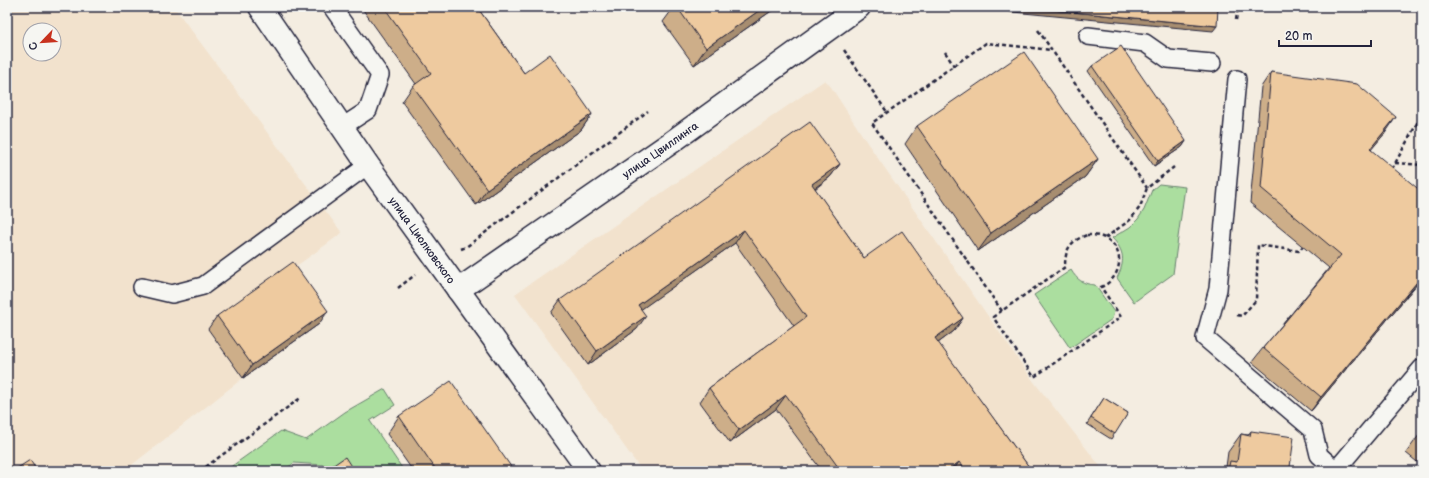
<svg xmlns="http://www.w3.org/2000/svg" width="1429" height="478" font-family="'Balsamiq Sans',sans-serif">
  <style>
    .built { fill: #f2e2cd; fill-rule: evenodd }
    .green { fill: #abde9f; stroke: #66806d }
    .lines { fill: none; stroke-linecap: round; stroke-linejoin: round }
    .lane-casing { stroke: #22223b; stroke-width: 20 }
    .street-casing { stroke: #22223b; stroke-width: 25 }
    .path { stroke: #22223b; stroke-width: 2.5; stroke-dasharray: 4 3; stroke-linecap: butt }
    .lane { stroke: #f6f6f2; stroke-width: 17 }
    .street { stroke: #f6f6f2; stroke-width: 22 }
    .wall { fill: #cdae89; stroke: #22223b }
    .shaded-wall { fill: #a78d6f; stroke: #22223b }
    .building { fill: #eeca9f; stroke: #22223b }
    .labels { text-anchor: middle; dominant-baseline: central; stroke-width: 3.5; stroke-linejoin: round; paint-order: stroke }
    .street-label { font-size: 11px; fill: #22223b; stroke: #f6f6f2 }
  </style>
  <rect width="100%" height="100%" fill="#f4ede1"/>
  <filter id="ink" filterUnits="userSpaceOnUse"><feTurbulence type="fractalNoise" baseFrequency=".025" numOctaves="2"/><feDisplacementMap in="SourceGraphic" scale="8" xChannelSelector="R" yChannelSelector="G"/><feConvolveMatrix kernelMatrix="1 2 1 2 8 2 1 2 1" color-interpolation-filters="sRGB"/></filter>
  <g filter="url(#ink)">
    <!-- built -->
    <g class="built">
      <path d="M 7,7 L 174,7 L 342,233 L 284,275 L 319,324 L 243,378 L 124,471 L 7,471 ZM 30,30 L 54,30 L 54,54 L 30,54 Z"/>
      <path d="M 825,80 L 831,87 L 868,144 L 1034,382 L 1104,471 L 642,471 L 515,294 Z"/>
    </g>
    <!-- green -->
    <g class="green">
      <path d="M 1159,184 L 1185,187 L 1173,274 L 1134,302 L 1117,278 C 1125,262 1125,251 1112,238 L 1130,227 L 1138,219 L 1144,210 L 1152,190 Z"/>
      <path d="M 1071,270 C 1077,280 1083,284 1095,285 L 1114,312 L 1112,319 L 1070,348 L 1034,295 Z"/>
      <path d="M 385,389 L 395,405 L 370,421 L 404,471 L 341,471 L 337,466 L 294,463 L 283,471 L 225,471 L 281,431 L 306,440 L 345,412 Z"/>
    </g>
    <g class="lines">
      <!-- lane casing -->
      <g class="lane-casing">
        <g id="lane">
          <path d="M 332,7 L 380,75 L 368,110 L 342,127"/>
          <path d="M 1088,36 L 1145,43 L 1168,59 L 1212,63"/>
          <path d="M 1237,79 L 1218,289 L 1205,338 L 1313,430 L 1319,455 L 1337,471"/>
          <path d="M 142,287 L 172,294 L 203,286 L 368,165"/>
          <path d="M 1336,470 L 1422,368"/>
        </g>
      </g>
      <!-- street casing -->
      <g class="street-casing">
        <g id="street">
          <path id="s1" d="M 260,7 L 368,165 L 589,471"/>
          <path id="s2" d="M 458,290 L 669,144 L 859,7"/>
        </g>
      </g>
      <!-- path -->
      <g class="path">
        <path d="M 1236,20 L 1238,7"/>
        <path d="M 1038,30 L 1147,188"/>
        <path d="M 844,50 L 887,112"/>
        <path d="M 945,52 L 954,66"/>
        <path d="M 1417,123 L 1422,128"/>
        <path d="M 1395,163 L 1422,165"/>
        <path d="M 1392,169 L 1422,114"/>
        <path d="M 1087,235 C 1094,235 1101,235 1108,240 C 1126,252 1121,279 1101,287 L 1121,317 L 1034,377 L 993,317 L 1065,267 C 1065,249 1070,241 1087,235 Z"/>
        <path d="M 1105,238 L 1130,220 L 1140,207 L 1147,188 L 1174,167"/>
        <path d="M 461,249 L 466,247 L 648,111"/>
        <path d="M 398,288 L 415,275"/>
        <path d="M 1002,311 L 872,123 L 986,43 L 1051,50"/>
        <path d="M 1237,315 L 1242,316 L 1256,300 L 1258,245 L 1299,251 L 1305,244"/>
        <path d="M 200,471 L 302,397"/>
      </g>
      <!-- lane -->
      <use href="#lane" class="lane"/>
      <!-- street -->
      <use href="#street" class="street"/>
    </g>
    <!-- wall -->
    <g class="wall">
      <path d="M 361,7 L 477,7 L 524,73 L 592,114 L 581,130 L 476,205 L 402,102 L 413,86 L 416,84 Z"/>
      <path d="M 674,7 L 777,7 L 694,65 L 663,22 Z"/>
      <path d="M 1092,66 L 1186,141 L 1182,147 L 1154,166 L 1088,71 Z"/>
      <path d="M 1271,72 L 1386,132 L 1371,149 L 1422,278 L 1311,411 L 1252,362 L 1263,348 L 1329,268 L 1250,203 L 1261,87 Z"/>
      <path d="M 917,126 L 1098,159 L 1085,177 L 978,251 L 905,144 Z"/>
      <path d="M 840,164 L 830,177 L 815,189 L 864,258 L 963,318 L 954,331 L 938,343 L 1032,471 L 822,471 L 776,409 L 730,443 L 700,402 L 709,388 L 794,326 L 735,243 L 641,309 L 637,329 L 588,365 L 551,313 L 560,300 Z"/>
      <path d="M 217,316 L 319,324 L 243,378 L 208,329 Z"/>
      <path d="M 1104,398 L 1128,413 L 1111,439 L 1087,424 Z"/>
      <path d="M 399,416 L 514,471 L 413,471 L 387,434 Z"/>
      <path d="M 1251,431 L 1290,467 L 1294,471 L 1223,471 L 1226,467 L 1228,452 L 1241,434 L 1248,435 Z"/>
      <path d="M 1422,431 L 1422,466 L 1406,453 Z"/>
    </g>
    <!-- shaded-wall -->
    <g class="shaded-wall">
      <path d="M 764,7 L 777,7 L 694,65 L 706,48 Z"/>
      <path d="M 960,7 L 1021,7 L 1217,26 L 1213,31 Z"/>
      <path d="M 592,114 L 581,130 L 476,205 L 487,189 Z"/>
      <path d="M 1396,117 L 1386,132 L 1360,163 L 1370,149 Z"/>
      <path d="M 1186,141 L 1182,147 L 1154,166 L 1158,161 Z"/>
      <path d="M 1098,159 L 1085,177 L 978,251 L 991,233 Z"/>
      <path d="M 840,164 L 830,177 L 802,197 L 812,184 Z"/>
      <path d="M 744,230 L 735,243 L 629,318 L 638,305 Z"/>
      <path d="M 1422,276 L 1422,278 L 1311,411 L 1321,397 Z"/>
      <path d="M 328,311 L 319,324 L 243,378 L 252,365 Z"/>
      <path d="M 646,316 L 637,329 L 588,365 L 597,351 Z"/>
      <path d="M 963,318 L 954,331 L 926,352 L 935,338 Z"/>
      <path d="M 786,395 L 776,409 L 730,443 L 739,430 Z"/>
      <path d="M 959,462 L 953,471 L 947,471 Z"/>
    </g>
    <!-- building -->
    <g class="building">
      <path d="M 384,7 L 477,7 L 524,73 L 550,54 L 592,114 L 487,189 L 413,86 L 431,73 Z"/>
      <path d="M 677,7 L 764,7 L 706,48 Z"/>
      <path d="M 1021,7 L 1218,7 L 1217,26 Z"/>
      <path d="M 1121,46 L 1186,141 L 1158,161 L 1092,66 Z"/>
      <path d="M 1024,52 L 1098,159 L 991,233 L 917,126 Z"/>
      <path d="M 1271,72 L 1357,84 L 1396,117 L 1370,149 L 1422,192 L 1422,276 L 1321,397 L 1263,348 L 1341,255 L 1261,188 Z"/>
      <path d="M 810,122 L 840,164 L 812,184 L 864,258 L 902,231 L 963,318 L 935,338 L 1032,471 L 966,471 L 959,462 L 947,471 L 841,471 L 786,395 L 739,430 L 709,388 L 806,317 L 744,230 L 638,305 L 646,316 L 597,351 L 560,300 Z"/>
      <path d="M 293,262 L 328,311 L 252,365 L 217,316 Z"/>
      <path d="M 451,381 L 514,471 L 437,471 L 399,416 Z"/>
      <path d="M 1104,398 L 1128,413 L 1115,434 L 1091,418 Z"/>
      <path d="M 1251,431 L 1294,437 L 1290,467 L 1294,471 L 1228,471 L 1230,461 L 1237,462 L 1241,434 L 1250,436 Z"/>
      <path d="M 1422,431 L 1422,438 L 1419,435 Z"/>
      <path d="M 345,457 L 354,471 L 325,471 Z"/>
      <path d="M 30,460 L 37,471 L 13,471 Z"/>
    </g>
  </g>
  <g class="labels">
    <!-- street labels -->
    <g class="street-label">
      <text stroke="none"><textPath href="#s2" startOffset="246">улица Цвиллинга</textPath></text>
      <text stroke="none"><textPath href="#s1" startOffset="284">улица Циолковского</textPath></text>
    </g>
  </g>
  <!-- margin -->
  <rect width="1429" height="478" fill="none" stroke="#f6f6f2" stroke-width="24"/>
  <rect x="12" y="12" width="1405" height="454" fill="none" stroke="#22223b" stroke-width="1.5" filter="url(#ink)"/>
  <!-- north arrow -->
  <g transform="translate(42 42) rotate(245)"><circle r="19" fill="#f6f6f2" stroke="#a1a1a9"/>
  <path d="M0-3L7 15L0 10L-7 15Z" fill="#c8321e"/>
  <text y="-6" font-size="11" font-weight="bold" text-anchor="middle" fill="#22223b">С</text>
  </g>
  <!-- scale -->
  <path d="M1279 40v6h92v-6" fill="none" stroke="#22223b" stroke-width="2"/>
  <text x="1285" y="40" font-size="12" fill="#22223b" stroke="#f6f6f2" stroke-width="3" paint-order="stroke">20 m</text>
</svg>
